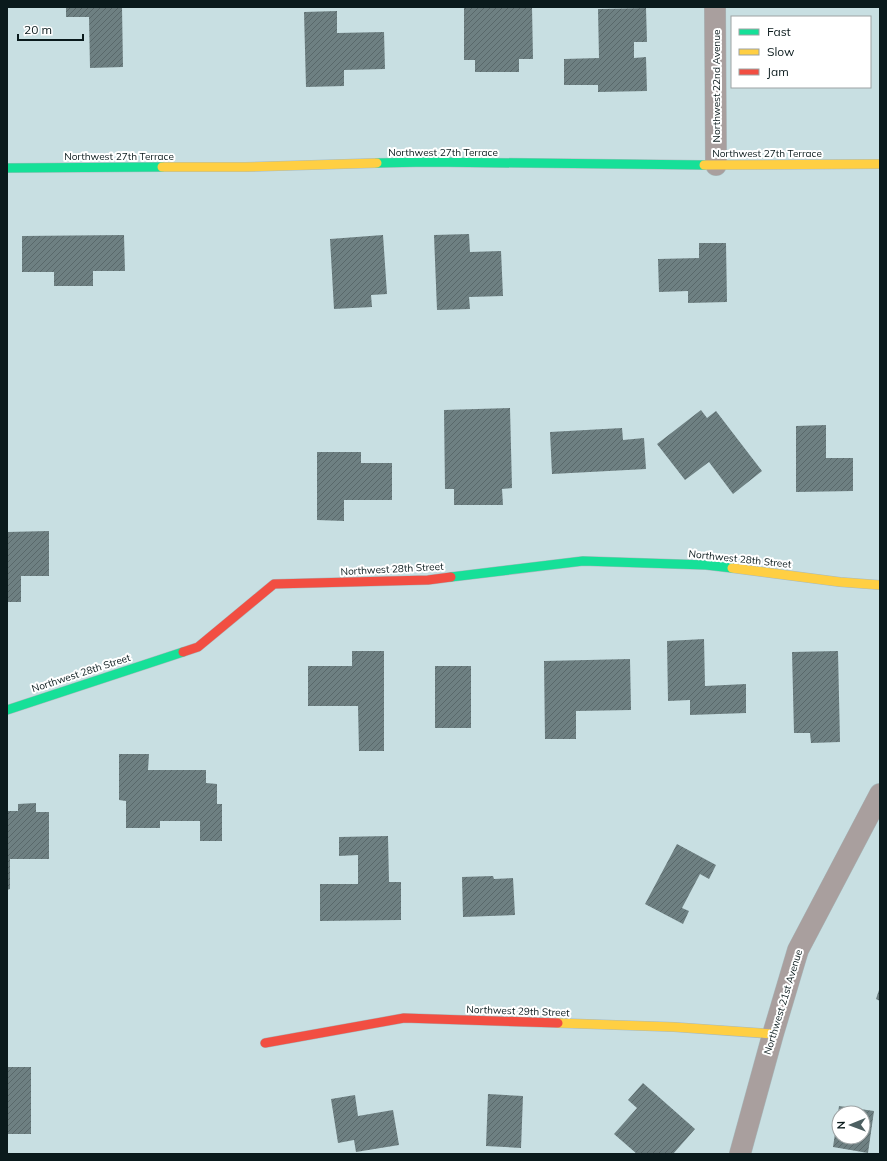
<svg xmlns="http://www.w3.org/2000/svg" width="887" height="1161" font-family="Mulish,sans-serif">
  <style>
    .building { fill: url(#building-hatch); fill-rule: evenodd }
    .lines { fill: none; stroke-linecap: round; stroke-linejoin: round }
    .street-casing { stroke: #a8babd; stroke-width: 22 }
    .fast-casing { stroke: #a8babd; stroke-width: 10 }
    .slow-casing { stroke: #a8babd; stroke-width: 10 }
    .jam-casing { stroke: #a8babd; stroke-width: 10 }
    .street { stroke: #a99f9e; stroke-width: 21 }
    .fast { stroke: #16e098; stroke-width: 9 }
    .slow { stroke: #ffcf43; stroke-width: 9 }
    .jam { stroke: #f24e42; stroke-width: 9 }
    .labels { text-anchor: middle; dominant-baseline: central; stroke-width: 4; stroke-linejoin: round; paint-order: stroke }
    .street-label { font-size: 10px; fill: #0a1a1c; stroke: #fff }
  </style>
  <defs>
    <pattern id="building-hatch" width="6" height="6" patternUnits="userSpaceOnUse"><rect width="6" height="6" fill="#6e8082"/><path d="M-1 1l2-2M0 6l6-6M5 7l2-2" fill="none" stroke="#59686a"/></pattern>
  </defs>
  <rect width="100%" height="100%" fill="#c8dfe2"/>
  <!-- building -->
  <g class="building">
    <path d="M 66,7 L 122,7 L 123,67 L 90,68 L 89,17 L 66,17 Z"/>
    <path d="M 464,7 L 532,7 L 533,59 L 519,59 L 519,72 L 475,72 L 475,60 L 464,60 Z"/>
    <path d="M 646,8 L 647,42 L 634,42 L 634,58 L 646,57 L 647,91 L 598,92 L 598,85 L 564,85 L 564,59 L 599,58 L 598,9 Z"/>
    <path d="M 337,11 L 337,33 L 384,32 L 385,69 L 344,70 L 344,86 L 306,87 L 304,12 Z"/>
    <path d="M 469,234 L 470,252 L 501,251 L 503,296 L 469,297 L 470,309 L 437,310 L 434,235 Z"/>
    <path d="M 124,235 L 125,271 L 93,271 L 93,286 L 54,286 L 54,272 L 22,272 L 22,236 Z"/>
    <path d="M 383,235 L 387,294 L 371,295 L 372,307 L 334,309 L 330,239 Z"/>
    <path d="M 699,243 L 726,243 L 727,302 L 688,303 L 688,291 L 659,292 L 658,259 L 699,258 Z"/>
    <path d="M 510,408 L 512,488 L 502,489 L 503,505 L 454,505 L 454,489 L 445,489 L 444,410 Z"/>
    <path d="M 701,410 L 707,418 L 716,411 L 762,471 L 733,494 L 709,462 L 685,480 L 657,444 Z"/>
    <path d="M 826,425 L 826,458 L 853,458 L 853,491 L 796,492 L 796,426 Z"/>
    <path d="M 622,428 L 623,440 L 644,438 L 646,469 L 552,474 L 550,432 Z"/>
    <path d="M 317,452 L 361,452 L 361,463 L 392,463 L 392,500 L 344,500 L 344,521 L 317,520 Z"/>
    <path d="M 49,531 L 49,576 L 21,576 L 21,602 L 7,602 L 7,532 Z"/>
    <path d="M 704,639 L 705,686 L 746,684 L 746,713 L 690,715 L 690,700 L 668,701 L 667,641 Z"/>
    <path d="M 352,651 L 384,651 L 384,751 L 359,751 L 358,706 L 308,706 L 308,666 L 352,666 Z"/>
    <path d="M 838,651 L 840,742 L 811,743 L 810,733 L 794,733 L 792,652 Z"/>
    <path d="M 630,659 L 631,710 L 576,711 L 576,739 L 545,739 L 544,661 Z"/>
    <rect x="435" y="666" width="36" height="62"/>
    <path d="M 119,754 L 149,754 L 148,770 L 206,770 L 206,783 L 217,784 L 217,804 L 222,804 L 222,841 L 200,841 L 200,821 L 160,821 L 160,828 L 126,828 L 126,801 L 119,800 Z"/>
    <path d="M 36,803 L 36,812 L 49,812 L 49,859 L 10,859 L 10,889 L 7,890 L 7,811 L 18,811 L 18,804 Z"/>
    <path d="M 388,836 L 389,882 L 401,882 L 401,920 L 320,921 L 320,884 L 358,884 L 358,855 L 339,856 L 339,837 Z"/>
    <path d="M 677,844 L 716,865 L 709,879 L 700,874 L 682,908 L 689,911 L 683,924 L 645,904 Z"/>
    <path d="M 493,876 L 494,879 L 513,878 L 515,915 L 463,917 L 462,877 Z"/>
    <path d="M 880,987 L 880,1001 L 876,999 Z"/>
    <rect x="7" y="1067" width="24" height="67"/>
    <path d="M 643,1083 L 695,1129 L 673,1154 L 637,1154 L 614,1134 L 637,1108 L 628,1100 Z"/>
    <path d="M 488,1094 L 523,1096 L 521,1148 L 486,1146 Z"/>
    <path d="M 355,1095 L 358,1116 L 393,1110 L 399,1145 L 356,1152 L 354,1140 L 338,1143 L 331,1099 Z"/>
    <path d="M 839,1106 L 874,1111 L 868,1153 L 833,1147 ZM 839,1113 L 863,1113 L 863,1137 L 839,1137 Z"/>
  </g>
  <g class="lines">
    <!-- street casing -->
    <g class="street-casing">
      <g id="street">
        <path d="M 715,7 L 716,165"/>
        <path d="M 740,1154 L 773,1034 L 798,950 L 880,794"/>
      </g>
    </g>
    <!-- fast casing -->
    <g class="fast-casing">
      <g id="fast">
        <path d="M 377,163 L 428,162 L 704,165"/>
        <path d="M 7,168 L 162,167"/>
        <path d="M 451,577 L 583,561 L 706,565 L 732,568"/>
        <path d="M 7,710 L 183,652"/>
      </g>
    </g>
    <!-- slow casing -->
    <g class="slow-casing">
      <g id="slow">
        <path d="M 704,165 L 880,164"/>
        <path d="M 162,167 L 245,167 L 377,163"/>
        <path d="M 732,568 L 840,582 L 880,585"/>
        <path d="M 558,1023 L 674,1027 L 773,1034"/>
      </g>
    </g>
    <!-- jam casing -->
    <g class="jam-casing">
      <g id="jam">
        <path d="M 183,652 L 198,647 L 274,584 L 428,580 L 451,577"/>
        <path d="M 265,1043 L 404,1018 L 558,1023"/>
      </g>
    </g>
    <!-- street -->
    <use href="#street" class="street"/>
    <!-- fast -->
    <use href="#fast" class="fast"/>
    <!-- slow -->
    <use href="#slow" class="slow"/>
    <!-- jam -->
    <use href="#jam" class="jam"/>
  </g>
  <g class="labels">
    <!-- street labels -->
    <g class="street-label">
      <text transform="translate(716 86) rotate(-90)">Northwest 22nd Avenue</text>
      <text x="443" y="152">Northwest 27th Terrace</text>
      <text x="767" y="153">Northwest 27th Terrace</text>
      <text x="119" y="156">Northwest 27th Terrace</text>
      <text transform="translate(740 559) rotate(6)">Northwest 28th Street</text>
      <text transform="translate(392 569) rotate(-3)">Northwest 28th Street</text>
      <text transform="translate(81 673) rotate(-18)">Northwest 28th Street</text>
      <text transform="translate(783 1002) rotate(-73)">Northwest 21st Avenue</text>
      <text transform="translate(518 1011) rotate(2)">Northwest 29th Street</text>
    </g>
  </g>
  <!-- border -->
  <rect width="887" height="1161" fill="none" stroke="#0a1a1c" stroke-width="16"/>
  <!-- legend -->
  <rect x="731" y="16" width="140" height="72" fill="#ffffff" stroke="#9da3a4"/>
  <rect x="739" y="29" width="20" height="6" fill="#16e098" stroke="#9da3a4"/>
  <text x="767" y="36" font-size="12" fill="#0a1a1c">Fast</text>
  <rect x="739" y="49" width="20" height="6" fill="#ffcf43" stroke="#9da3a4"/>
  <text x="767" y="56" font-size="12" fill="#0a1a1c">Slow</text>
  <rect x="739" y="69" width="20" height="6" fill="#f24e42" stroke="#9da3a4"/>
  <text x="767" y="76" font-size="12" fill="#0a1a1c">Jam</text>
  <!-- north arrow -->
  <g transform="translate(851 1125) rotate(269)"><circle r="19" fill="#ffffff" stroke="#9da3a4"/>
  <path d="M0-3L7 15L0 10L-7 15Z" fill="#4c5f61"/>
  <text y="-6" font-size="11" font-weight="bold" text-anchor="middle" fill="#0a1a1c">N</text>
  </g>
  <!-- scale -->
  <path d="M18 34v6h65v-6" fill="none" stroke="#0a1a1c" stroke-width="2"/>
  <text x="24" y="34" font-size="12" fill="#0a1a1c" stroke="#ffffff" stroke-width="3" paint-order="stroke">20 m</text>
</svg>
